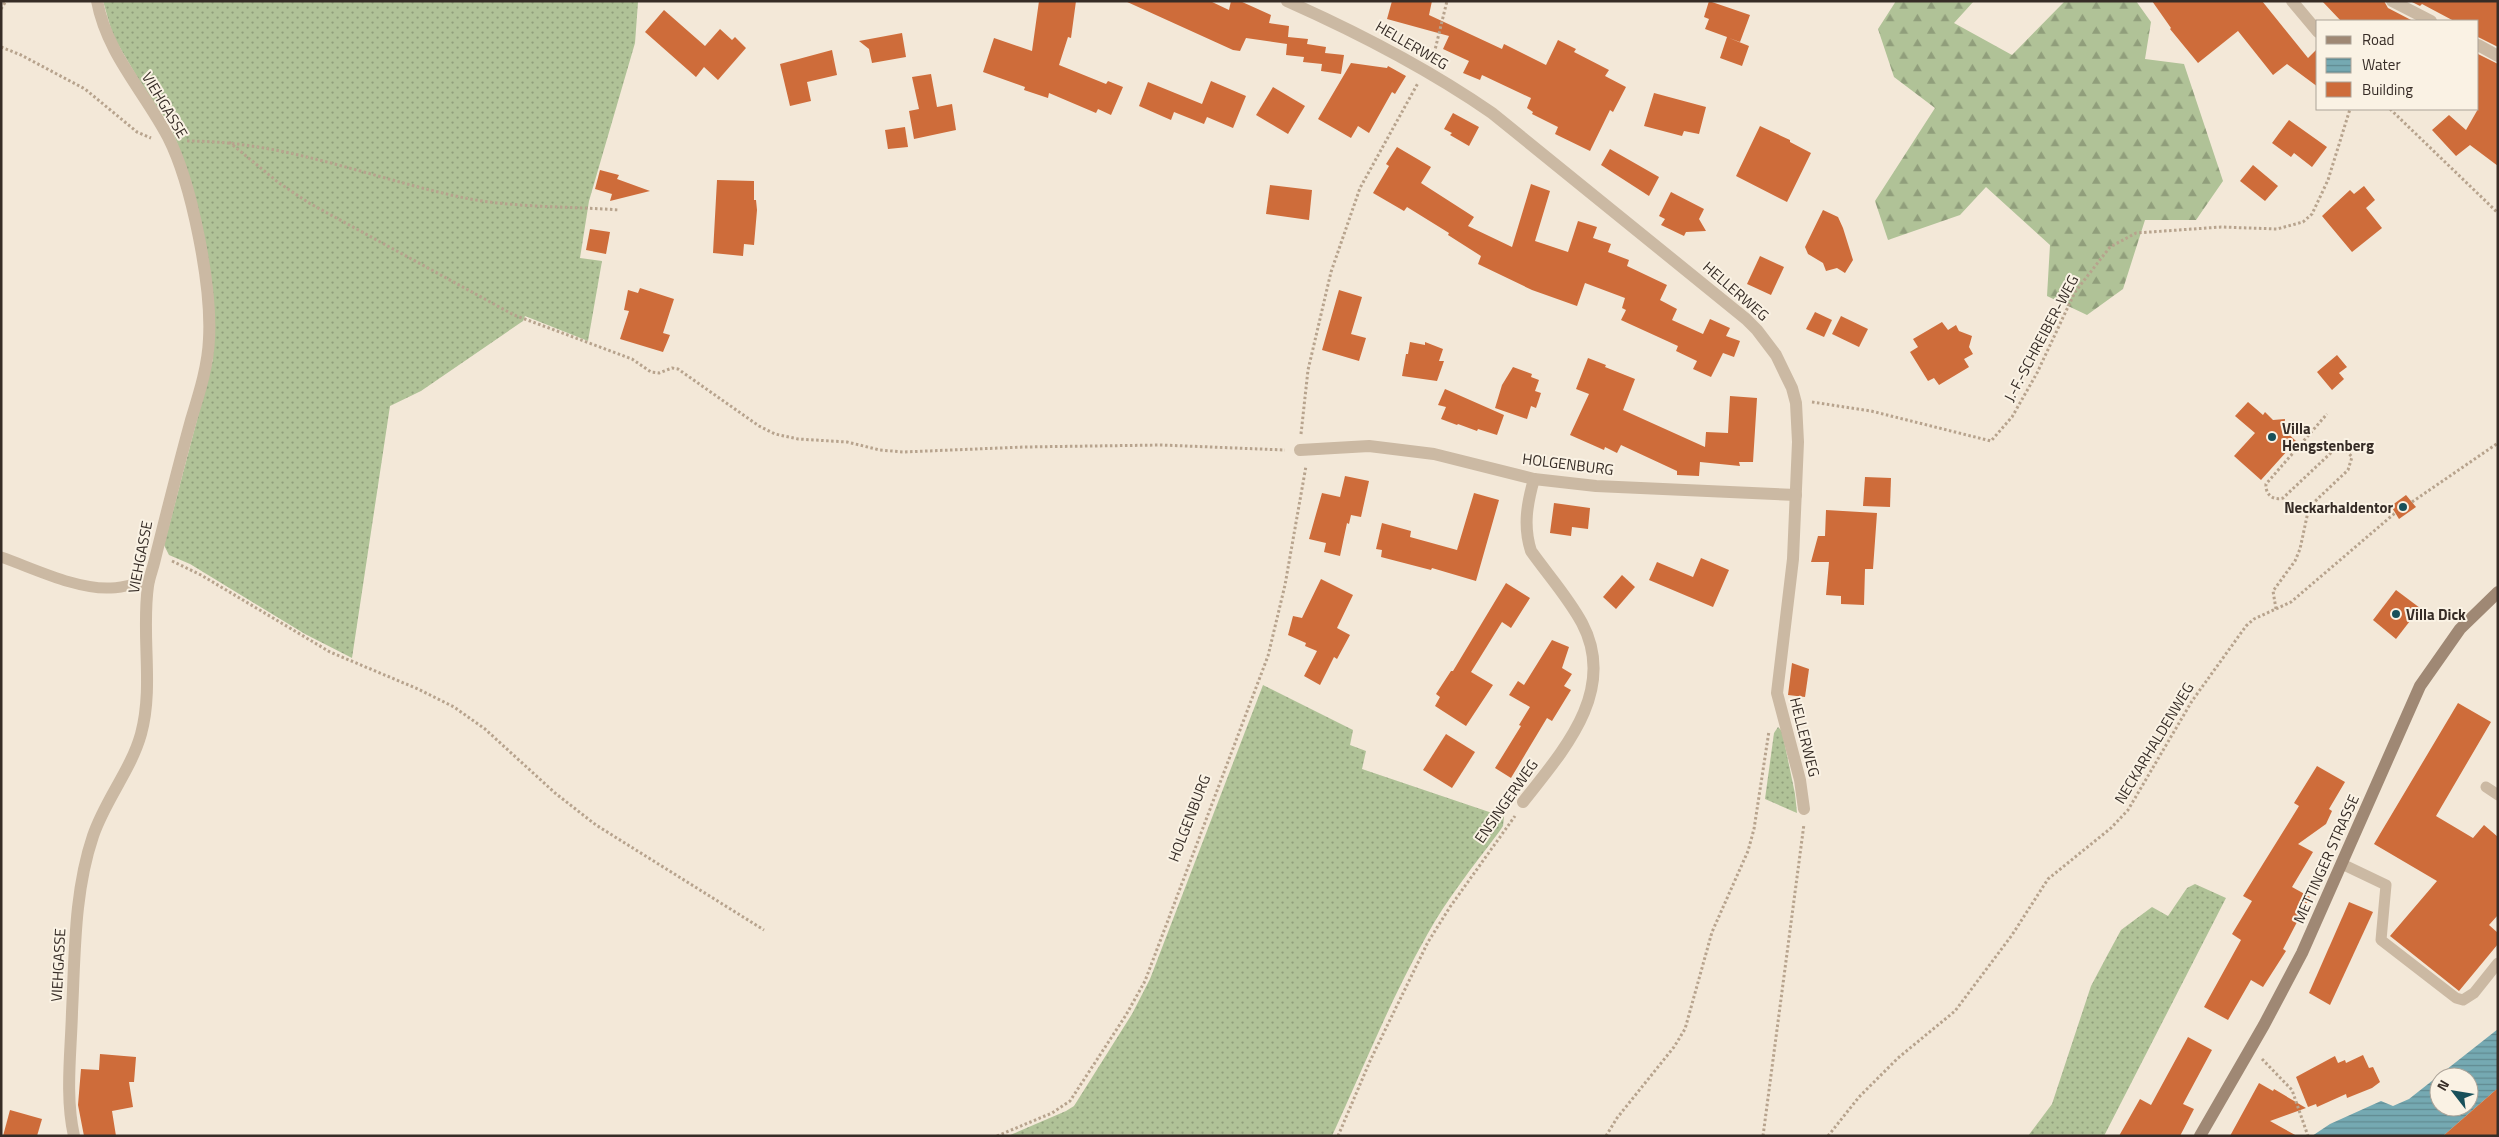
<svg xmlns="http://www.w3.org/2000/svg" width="2499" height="1137" font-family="'Titillium Web',sans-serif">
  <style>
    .grass { fill: url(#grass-dots) }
    .forest { fill: url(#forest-firs) }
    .water { fill: url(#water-rules); fill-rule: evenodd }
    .building { fill: #ce6c3a }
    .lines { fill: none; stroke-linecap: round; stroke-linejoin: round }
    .path { stroke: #b7a38d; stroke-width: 3; stroke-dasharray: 2.5 2.5; stroke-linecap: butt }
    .lane { stroke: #cbb9a3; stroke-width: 11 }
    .street { stroke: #cbb9a3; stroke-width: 12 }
    .secondary { stroke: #9f8874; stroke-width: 12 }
    .poi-dot { fill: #18505a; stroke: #faf2e4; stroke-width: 2 }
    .labels { text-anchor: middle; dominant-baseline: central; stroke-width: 4; stroke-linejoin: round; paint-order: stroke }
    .street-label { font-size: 15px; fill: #362c26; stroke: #faf2e4 }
    .poi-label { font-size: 15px; font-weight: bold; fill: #362c26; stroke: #faf2e4; text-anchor: start }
  </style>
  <defs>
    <pattern id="grass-dots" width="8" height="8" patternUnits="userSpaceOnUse" patternTransform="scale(1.25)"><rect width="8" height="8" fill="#b0c297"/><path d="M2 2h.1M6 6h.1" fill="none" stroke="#909e7b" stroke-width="1.8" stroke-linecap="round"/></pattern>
    <pattern id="forest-firs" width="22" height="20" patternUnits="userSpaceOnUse" patternTransform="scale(1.25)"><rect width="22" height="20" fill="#b0c297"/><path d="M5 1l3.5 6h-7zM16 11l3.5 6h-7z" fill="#909e7b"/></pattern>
    <pattern id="water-rules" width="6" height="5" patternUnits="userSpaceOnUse" patternTransform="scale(1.25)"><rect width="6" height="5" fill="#75a9b2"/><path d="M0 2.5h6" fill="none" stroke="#618a91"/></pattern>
  </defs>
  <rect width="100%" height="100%" fill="#f3e8d8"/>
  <!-- grass -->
  <g class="grass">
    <path d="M 103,1 L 638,2 L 635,43 L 589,201 L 580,258 L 602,261 L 588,341 L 525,316 L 523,321 L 421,391 L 390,406 L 352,658 L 305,634 L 190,564 L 169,555 L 164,545 L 213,359 L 184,161 L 170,125 L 143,87 L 113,36 Z"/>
    <path d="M 1263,685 L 1353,730 L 1350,745 L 1366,751 L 1362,769 L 1504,817 L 1503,826 L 1499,832 C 1474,865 1447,899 1427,935 C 1390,1000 1363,1069 1332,1136 L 1008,1136 L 1066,1111 L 1074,1106 L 1132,1014 L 1150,979 Z"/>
    <path d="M 1778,727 L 1782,731 L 1795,794 L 1797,813 L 1765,799 L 1774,733 Z"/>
    <path d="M 2195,884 L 2226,898 L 2104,1136 L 2028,1136 L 2052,1104 L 2091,986 L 2108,954 L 2121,930 L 2152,907 L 2168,916 L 2187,888 Z"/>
  </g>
  <!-- forest -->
  <path class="forest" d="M 1896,1 L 1974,1 L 1954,23 L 2012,55 L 2065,1 L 2136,1 L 2151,22 L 2145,59 L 2184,64 L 2223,181 L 2196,220 L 2145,220 L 2123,289 L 2087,315 L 2047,296 L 2050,245 L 1986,187 L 1960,215 L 1888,240 L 1875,201 L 1935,108 L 1894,77 L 1878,29 Z"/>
  <!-- water -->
  <path class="water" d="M 2498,1029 L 2498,1088 L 2443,1136 L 2312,1136 L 2330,1124 L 2381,1101 L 2393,1106 L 2409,1099 ZM 2439,1077 L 2469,1077 L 2469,1107 L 2439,1107 Z"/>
  <!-- building -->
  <g class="building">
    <path d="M 1039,1 L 1076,1 L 1071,38 L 1068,37 L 1059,65 L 1106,84 L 1108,81 L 1123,87 L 1111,115 L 1098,109 L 1096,113 L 1049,93 L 1048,98 L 1024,90 L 1025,87 L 983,72 L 994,38 L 1032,51 Z"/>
    <path d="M 1125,1 L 1210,1 L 1229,10 L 1231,1 L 1240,1 L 1271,15 L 1269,23 L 1289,26 L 1288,37 L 1308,39 L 1307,44 L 1326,47 L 1325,53 L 1344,55 L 1341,74 L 1321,71 L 1322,64 L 1303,62 L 1304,57 L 1286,55 L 1287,44 L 1246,38 L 1240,51 L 1233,50 Z"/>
    <path d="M 1392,1 L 1432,1 L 1429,15 L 1502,49 L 1504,44 L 1546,65 L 1558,40 L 1576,49 L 1574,52 L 1609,70 L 1605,76 L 1626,87 L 1613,112 L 1610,110 L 1590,151 L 1555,134 L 1558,127 L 1532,114 L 1533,112 L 1527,108 L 1531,98 L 1482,75 L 1480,80 L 1463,73 L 1469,61 L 1443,49 L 1449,36 L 1387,19 Z"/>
    <path d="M 1709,1 L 1750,15 L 1740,42 L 1729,38 L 1749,46 L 1742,66 L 1720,58 L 1727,37 L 1705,29 L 1709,19 L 1704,17 Z"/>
    <path d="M 2152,1 L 2262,1 L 2308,58 L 2318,48 L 2318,87 L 2287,64 L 2273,75 L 2238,31 L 2198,63 L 2170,29 L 2171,28 Z"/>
    <path d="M 2322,1 L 2384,1 L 2388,8 L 2413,21 L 2341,21 Z"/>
    <path d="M 2410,1 L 2498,1 L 2498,47 L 2478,37 L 2478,21 L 2454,21 L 2422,4 L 2420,6 Z"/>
    <path d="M 664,10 L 705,46 L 720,29 L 732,40 L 735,37 L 746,48 L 718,80 L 704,67 L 696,77 L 645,32 Z"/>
    <path d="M 902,33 L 906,57 L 872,63 L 869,49 L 859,41 Z"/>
    <path d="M 832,50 L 837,75 L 807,82 L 811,101 L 790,106 L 780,64 Z"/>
    <path d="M 2478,54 L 2498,64 L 2498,166 L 2470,145 L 2456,156 L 2432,130 L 2449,115 L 2466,130 L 2478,109 Z"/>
    <path d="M 1351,63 L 1387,68 L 1388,66 L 1406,76 L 1395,94 L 1392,92 L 1369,133 L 1358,126 L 1351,138 L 1318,119 Z"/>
    <path d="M 931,74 L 937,107 L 952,104 L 956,130 L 914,139 L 909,111 L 919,109 L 912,77 Z"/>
    <path d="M 1211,81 L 1246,96 L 1233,128 L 1207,117 L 1204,124 L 1174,112 L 1171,120 L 1139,106 L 1148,82 L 1202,104 Z"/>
    <path d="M 1273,87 L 1305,106 L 1288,134 L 1256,115 Z"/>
    <path d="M 1654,93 L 1706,107 L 1699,134 L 1684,131 L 1682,136 L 1644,126 Z"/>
    <path d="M 1453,113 L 1479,127 L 1469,146 L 1450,135 L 1452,133 L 1444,129 Z"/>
    <path d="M 2289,120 L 2327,147 L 2312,167 L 2294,153 L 2291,157 L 2272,143 Z"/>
    <path d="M 1760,126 L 1790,140 L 1790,142 L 1811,153 L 1787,202 L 1736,176 Z"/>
    <path d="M 905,127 L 908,147 L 888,149 L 885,130 Z"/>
    <path d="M 1397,147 L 1431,167 L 1421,183 L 1474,217 L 1468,226 L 1512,247 L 1531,184 L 1550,191 L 1535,241 L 1568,252 L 1578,221 L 1597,227 L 1593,238 L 1611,244 L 1608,252 L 1629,260 L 1627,266 L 1667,285 L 1660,300 L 1677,309 L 1672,320 L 1703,334 L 1710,319 L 1730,328 L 1726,336 L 1740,341 L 1734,357 L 1723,353 L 1711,377 L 1693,369 L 1697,361 L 1676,351 L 1678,346 L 1621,320 L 1626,310 L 1622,308 L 1625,298 L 1585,283 L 1577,306 L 1532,290 L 1478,264 L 1481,256 L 1448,235 L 1449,233 L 1407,207 L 1404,211 L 1373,193 L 1389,166 L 1386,164 Z"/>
    <path d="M 1610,149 L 1659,177 L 1649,196 L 1601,165 Z"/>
    <path d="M 2253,165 L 2278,186 L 2265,201 L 2240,181 Z"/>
    <path d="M 600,170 L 619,175 L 617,179 L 650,191 L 610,201 L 612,194 L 595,189 Z"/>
    <path d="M 717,180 L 754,181 L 754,200 L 756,200 L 757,210 L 754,245 L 744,244 L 743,256 L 713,253 Z"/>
    <path d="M 1270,185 L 1312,190 L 1309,220 L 1266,214 Z"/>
    <path d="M 2364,186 L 2375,200 L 2366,208 L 2382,228 L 2352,252 L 2322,216 L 2350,190 L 2354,194 Z"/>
    <path d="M 1671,192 L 1704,209 L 1699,219 L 1706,231 L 1686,232 L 1684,236 L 1661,225 L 1665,219 L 1659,216 Z"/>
    <path d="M 1823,210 L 1838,217 L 1843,228 L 1853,260 L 1845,273 L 1837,268 L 1826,271 L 1823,263 L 1808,254 L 1805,247 Z"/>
    <path d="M 590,229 L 610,232 L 606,254 L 586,250 Z"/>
    <path d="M 1760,256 L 1784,267 L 1771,295 L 1747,284 Z"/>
    <path d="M 640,288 L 674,299 L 663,333 L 670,335 L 663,352 L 620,339 L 629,311 L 624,310 L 628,290 L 638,293 Z"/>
    <path d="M 1339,290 L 1362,297 L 1351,334 L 1366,338 L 1359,361 L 1322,350 Z"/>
    <path d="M 1815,312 L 1832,320 L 1824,337 L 1806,329 Z"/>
    <path d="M 1841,316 L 1868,329 L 1859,347 L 1832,334 Z"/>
    <path d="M 1942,322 L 1948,330 L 1956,325 L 1959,331 L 1972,336 L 1969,347 L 1973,354 L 1964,359 L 1969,367 L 1939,385 L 1934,378 L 1928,381 L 1910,352 L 1918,347 L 1913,339 Z"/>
    <path d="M 1410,342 L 1425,345 L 1425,342 L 1443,349 L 1439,361 L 1444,361 L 1437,381 L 1402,376 L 1406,354 L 1408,354 Z"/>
    <path d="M 2337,355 L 2347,367 L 2339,373 L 2344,379 L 2332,390 L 2317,372 Z"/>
    <path d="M 1588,358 L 1606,365 L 1605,367 L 1635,379 L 1623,410 L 1705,447 L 1706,432 L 1728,433 L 1730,396 L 1757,398 L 1753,462 L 1739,462 L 1740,466 L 1700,462 L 1699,476 L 1677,475 L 1677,471 L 1621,445 L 1617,453 L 1605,447 L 1604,450 L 1570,435 L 1589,394 L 1576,389 Z"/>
    <path d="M 1513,367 L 1532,374 L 1531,377 L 1539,380 L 1535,391 L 1541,393 L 1536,408 L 1531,406 L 1527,419 L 1495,408 L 1502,385 Z"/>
    <path d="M 1445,389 L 1504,415 L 1497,435 L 1478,429 L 1477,431 L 1458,424 L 1457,425 L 1441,419 L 1446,407 L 1438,405 Z"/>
    <path d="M 2248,402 L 2263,415 L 2265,412 L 2273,420 L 2285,419 L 2284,430 L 2296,441 L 2261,480 L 2234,456 L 2255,433 L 2235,416 Z"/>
    <path d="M 1345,476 L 1369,481 L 1361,517 L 1351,515 L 1349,524 L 1347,523 L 1340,556 L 1324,552 L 1326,543 L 1309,539 L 1322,493 L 1340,497 Z"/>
    <path d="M 1865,477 L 1891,478 L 1890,507 L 1863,506 Z"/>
    <path d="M 1474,493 L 1499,500 L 1476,581 L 1432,568 L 1431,570 L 1381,557 L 1382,550 L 1376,549 L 1382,523 L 1411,531 L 1410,537 L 1457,550 Z"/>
    <path d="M 2406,495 L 2416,507 L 2399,519 L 2391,506 Z"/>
    <path d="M 1554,503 L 1590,508 L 1588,529 L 1572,527 L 1571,536 L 1550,533 Z"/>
    <path d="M 1826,510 L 1877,513 L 1873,569 L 1865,569 L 1864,605 L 1841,604 L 1841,596 L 1826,595 L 1829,562 L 1811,562 L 1818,536 L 1825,536 Z"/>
    <path d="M 1701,558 L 1729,570 L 1713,607 L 1649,580 L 1657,562 L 1693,577 Z"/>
    <path d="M 1622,575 L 1635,587 L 1616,609 L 1603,597 Z"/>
    <path d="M 1321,579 L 1353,595 L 1337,628 L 1350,635 L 1337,659 L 1334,657 L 1320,685 L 1304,676 L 1317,651 L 1305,646 L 1306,643 L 1288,635 L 1293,616 L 1302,618 Z"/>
    <path d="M 1506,583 L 1530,598 L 1511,628 L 1502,622 L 1471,672 L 1493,685 L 1466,726 L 1435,706 L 1440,697 L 1436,694 L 1451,671 L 1453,671 Z"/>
    <path d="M 2396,590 L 2420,608 L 2396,639 L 2373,620 Z"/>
    <path d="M 1552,640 L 1569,647 L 1562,668 L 1572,674 L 1564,686 L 1571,690 L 1552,721 L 1547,718 L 1511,778 L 1495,768 L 1521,726 L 1519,725 L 1530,707 L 1509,695 L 1518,681 L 1524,685 Z"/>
    <path d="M 1792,663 L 1809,669 L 1805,697 L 1788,695 Z"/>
    <path d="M 2458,703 L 2491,722 L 2436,816 L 2473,838 L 2484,825 L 2498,837 L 2498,915 L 2489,925 L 2498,933 L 2498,944 L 2459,991 L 2390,936 L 2437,881 L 2374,844 Z"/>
    <path d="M 1446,734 L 1475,752 L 1452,788 L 1423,770 Z"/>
    <path d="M 2317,766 L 2345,782 L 2329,809 L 2332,811 L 2326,824 L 2298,844 L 2313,852 L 2292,887 L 2310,897 L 2283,949 L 2286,951 L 2263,987 L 2251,980 L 2228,1020 L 2204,1007 L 2241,940 L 2232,934 L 2252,901 L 2243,896 L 2299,806 L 2294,803 Z"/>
    <path d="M 2349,902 L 2373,912 L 2330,1005 L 2309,993 Z"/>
    <path d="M 2188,1037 L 2212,1050 L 2183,1104 L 2194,1109 L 2180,1136 L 2119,1136 L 2140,1099 L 2151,1105 Z"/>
    <path d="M 100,1054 L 136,1057 L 134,1082 L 129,1082 L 133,1107 L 112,1111 L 116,1136 L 84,1136 L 78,1105 L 81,1069 L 99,1070 Z"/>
    <path d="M 2363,1055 L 2369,1068 L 2373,1067 L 2380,1082 L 2372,1088 L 2347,1098 L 2346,1094 L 2317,1107 L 2316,1104 L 2308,1107 L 2296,1077 L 2335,1056 L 2338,1063 L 2345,1060 L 2346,1063 Z"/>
    <path d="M 2259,1083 L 2273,1091 L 2274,1089 L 2306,1108 L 2270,1121 L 2297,1136 L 2230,1136 Z"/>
    <path d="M 2498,1088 L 2498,1136 L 2443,1136 Z"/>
    <path d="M 10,1110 L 42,1119 L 37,1136 L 3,1136 Z"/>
  </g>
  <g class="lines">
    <!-- path -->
    <g class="path">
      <path d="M 1,9 L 6,1"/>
      <path d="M 1,47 L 21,55 L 85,89 L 137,132 L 151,138"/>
      <path d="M 1433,58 L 1447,1"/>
      <path d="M 2390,109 L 2498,213"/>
      <path d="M 187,141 C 284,141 367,177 460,197 C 511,208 567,206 619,210"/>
      <path d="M 229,142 L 279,183 L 309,203 L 514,315 L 632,359 L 651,372 L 659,373 L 672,368 L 678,369 L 759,426 L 775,434 L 798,439 L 847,442 L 880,450 L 903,452 L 1024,447 L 1161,445 L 1285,450"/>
      <path d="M 1812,402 L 1871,411 L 1991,441 L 2012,417 L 2037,373 L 2075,292 L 2110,247 L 2136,233 L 2221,227 L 2277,229 L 2303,222 L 2312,214 L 2328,180 L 2350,109"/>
      <path d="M 1301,434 L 1308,370 L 1331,272 L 1360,188 L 1418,83"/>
      <path d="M 2412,502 L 2498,443"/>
      <path d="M 172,561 L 201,575 L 330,652 L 418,689 L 454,707 L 485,729 L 555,793 L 596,825 L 764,930"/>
      <path d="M 2276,609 L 2273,591 L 2295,561 L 2300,549 L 2309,507 L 2348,470 L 2352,457 L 2344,448 L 2334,450 L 2283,498 C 2273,501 2265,494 2266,484 L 2327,414"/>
      <path d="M 2262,1059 L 2292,1090 L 2308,1136"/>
      <path d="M 997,1136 L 1052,1113 L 1070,1101 L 1126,1015 L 1145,981 L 1268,656 L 1285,585 L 1306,466"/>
      <path d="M 1338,1136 L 1370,1061 L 1428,942 L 1450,907 L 1515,816"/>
      <path d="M 1606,1136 L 1617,1118 L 1674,1047 L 1685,1029 L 1712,932 L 1748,851 L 1754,829 L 1769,731"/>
      <path d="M 1763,1136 L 1804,824"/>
      <path d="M 1828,1136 L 1859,1097 L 1898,1058 L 1955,1011 L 2012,935 L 2048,879 L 2111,828 L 2128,810 L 2192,701 L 2246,626 L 2254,619 L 2291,602 L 2395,513"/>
    </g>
    <!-- lane -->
    <g class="lane">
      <path d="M 1,557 C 33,568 77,590 111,588 C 123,588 137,583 149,581"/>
      <path d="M 2486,787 L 2498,795"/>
      <path d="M 2342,864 L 2386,885 L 2381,940 L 2456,998 L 2463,1000 L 2474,993 L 2498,963"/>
    </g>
    <!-- street -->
    <g class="street">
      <path d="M 1287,1 C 1359,33 1427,68 1492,113 L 1746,319 L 1757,330 L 1776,355 L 1792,388 L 1796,403 L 1798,442 L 1793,559 L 1777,693 L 1800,780 L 1804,809"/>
      <path d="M 2292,1 L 2318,32"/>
      <path d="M 2392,1 L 2431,21"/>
      <path d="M 2478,45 L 2498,56"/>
      <path d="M 1300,450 L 1369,446 L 1434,454 L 1534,479 L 1596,486 L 1796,495"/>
      <path d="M 1523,802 C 1563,751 1618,691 1582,623 C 1568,597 1548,575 1531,551 C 1523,526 1527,504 1534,479"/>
      <path d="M 74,1136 C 65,1096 71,1052 72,1012 C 75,953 74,892 93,836 C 105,800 131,770 141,734 C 154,686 141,635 148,586 C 149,578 152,571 154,563 C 166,515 178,467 191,420 C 199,394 208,366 209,339 C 212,286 192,184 168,137 C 144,91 107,54 97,1"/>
    </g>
    <!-- secondary -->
    <path class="secondary" d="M 2200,1136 L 2264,1025 L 2302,953 L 2420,686 L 2460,629 L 2498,592"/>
  </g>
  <!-- markers -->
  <g class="poi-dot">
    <circle cx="2272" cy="437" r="5"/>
    <circle cx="2403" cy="507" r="5"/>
    <circle cx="2396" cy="614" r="5"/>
  </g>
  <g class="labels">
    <!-- street labels -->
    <g class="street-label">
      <text transform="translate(1412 45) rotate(30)">HELLERWEG</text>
      <text transform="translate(165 105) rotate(59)">VIEHGASSE</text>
      <text transform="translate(1736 291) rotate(41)">HELLERWEG</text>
      <text transform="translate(2041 338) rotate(-62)">J.-F.-SCHREIBER-WEG</text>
      <text transform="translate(1568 464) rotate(7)">HOLGENBURG</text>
      <text transform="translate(140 557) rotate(-79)">VIEHGASSE</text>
      <text transform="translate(1805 737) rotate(76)">HELLERWEG</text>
      <text transform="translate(2154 743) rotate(-59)">NECKARHALDENWEG</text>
      <text transform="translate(1506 801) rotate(-55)">ENSINGERWEG</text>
      <text transform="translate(1189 818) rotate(-69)">HOLGENBURG</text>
      <text transform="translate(2326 859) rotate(-66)">METTINGER STRASSE</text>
      <text transform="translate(58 965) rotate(-87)">VIEHGASSE</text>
    </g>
    <!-- poi labels -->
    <g class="poi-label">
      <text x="2282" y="428">Villa<tspan x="2282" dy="17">Hengstenberg</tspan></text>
      <text x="2393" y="507" text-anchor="end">Neckarhaldentor</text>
      <text x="2406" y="614">Villa Dick</text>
    </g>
  </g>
  <!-- border -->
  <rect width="2499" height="1137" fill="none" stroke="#362c26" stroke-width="5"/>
  <!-- legend -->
  <rect x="2316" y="20" width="162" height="90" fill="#faf2e4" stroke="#aca398"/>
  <rect x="2326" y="36" width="25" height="8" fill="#9f8874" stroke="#aca398"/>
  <text x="2362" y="45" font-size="15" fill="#362c26">Road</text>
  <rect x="2326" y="58" width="25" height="15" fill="url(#water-rules)" stroke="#aca398"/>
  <text x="2362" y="70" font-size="15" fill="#362c26">Water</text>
  <rect x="2326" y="82" width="25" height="15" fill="#ce6c3a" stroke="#aca398"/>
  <text x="2362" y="95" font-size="15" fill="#362c26">Building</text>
  <!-- north arrow -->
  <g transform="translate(2454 1092) rotate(301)"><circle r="24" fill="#faf2e4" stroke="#aca398"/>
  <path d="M0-4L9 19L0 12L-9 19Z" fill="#18505a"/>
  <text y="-8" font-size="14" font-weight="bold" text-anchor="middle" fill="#362c26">N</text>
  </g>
</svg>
